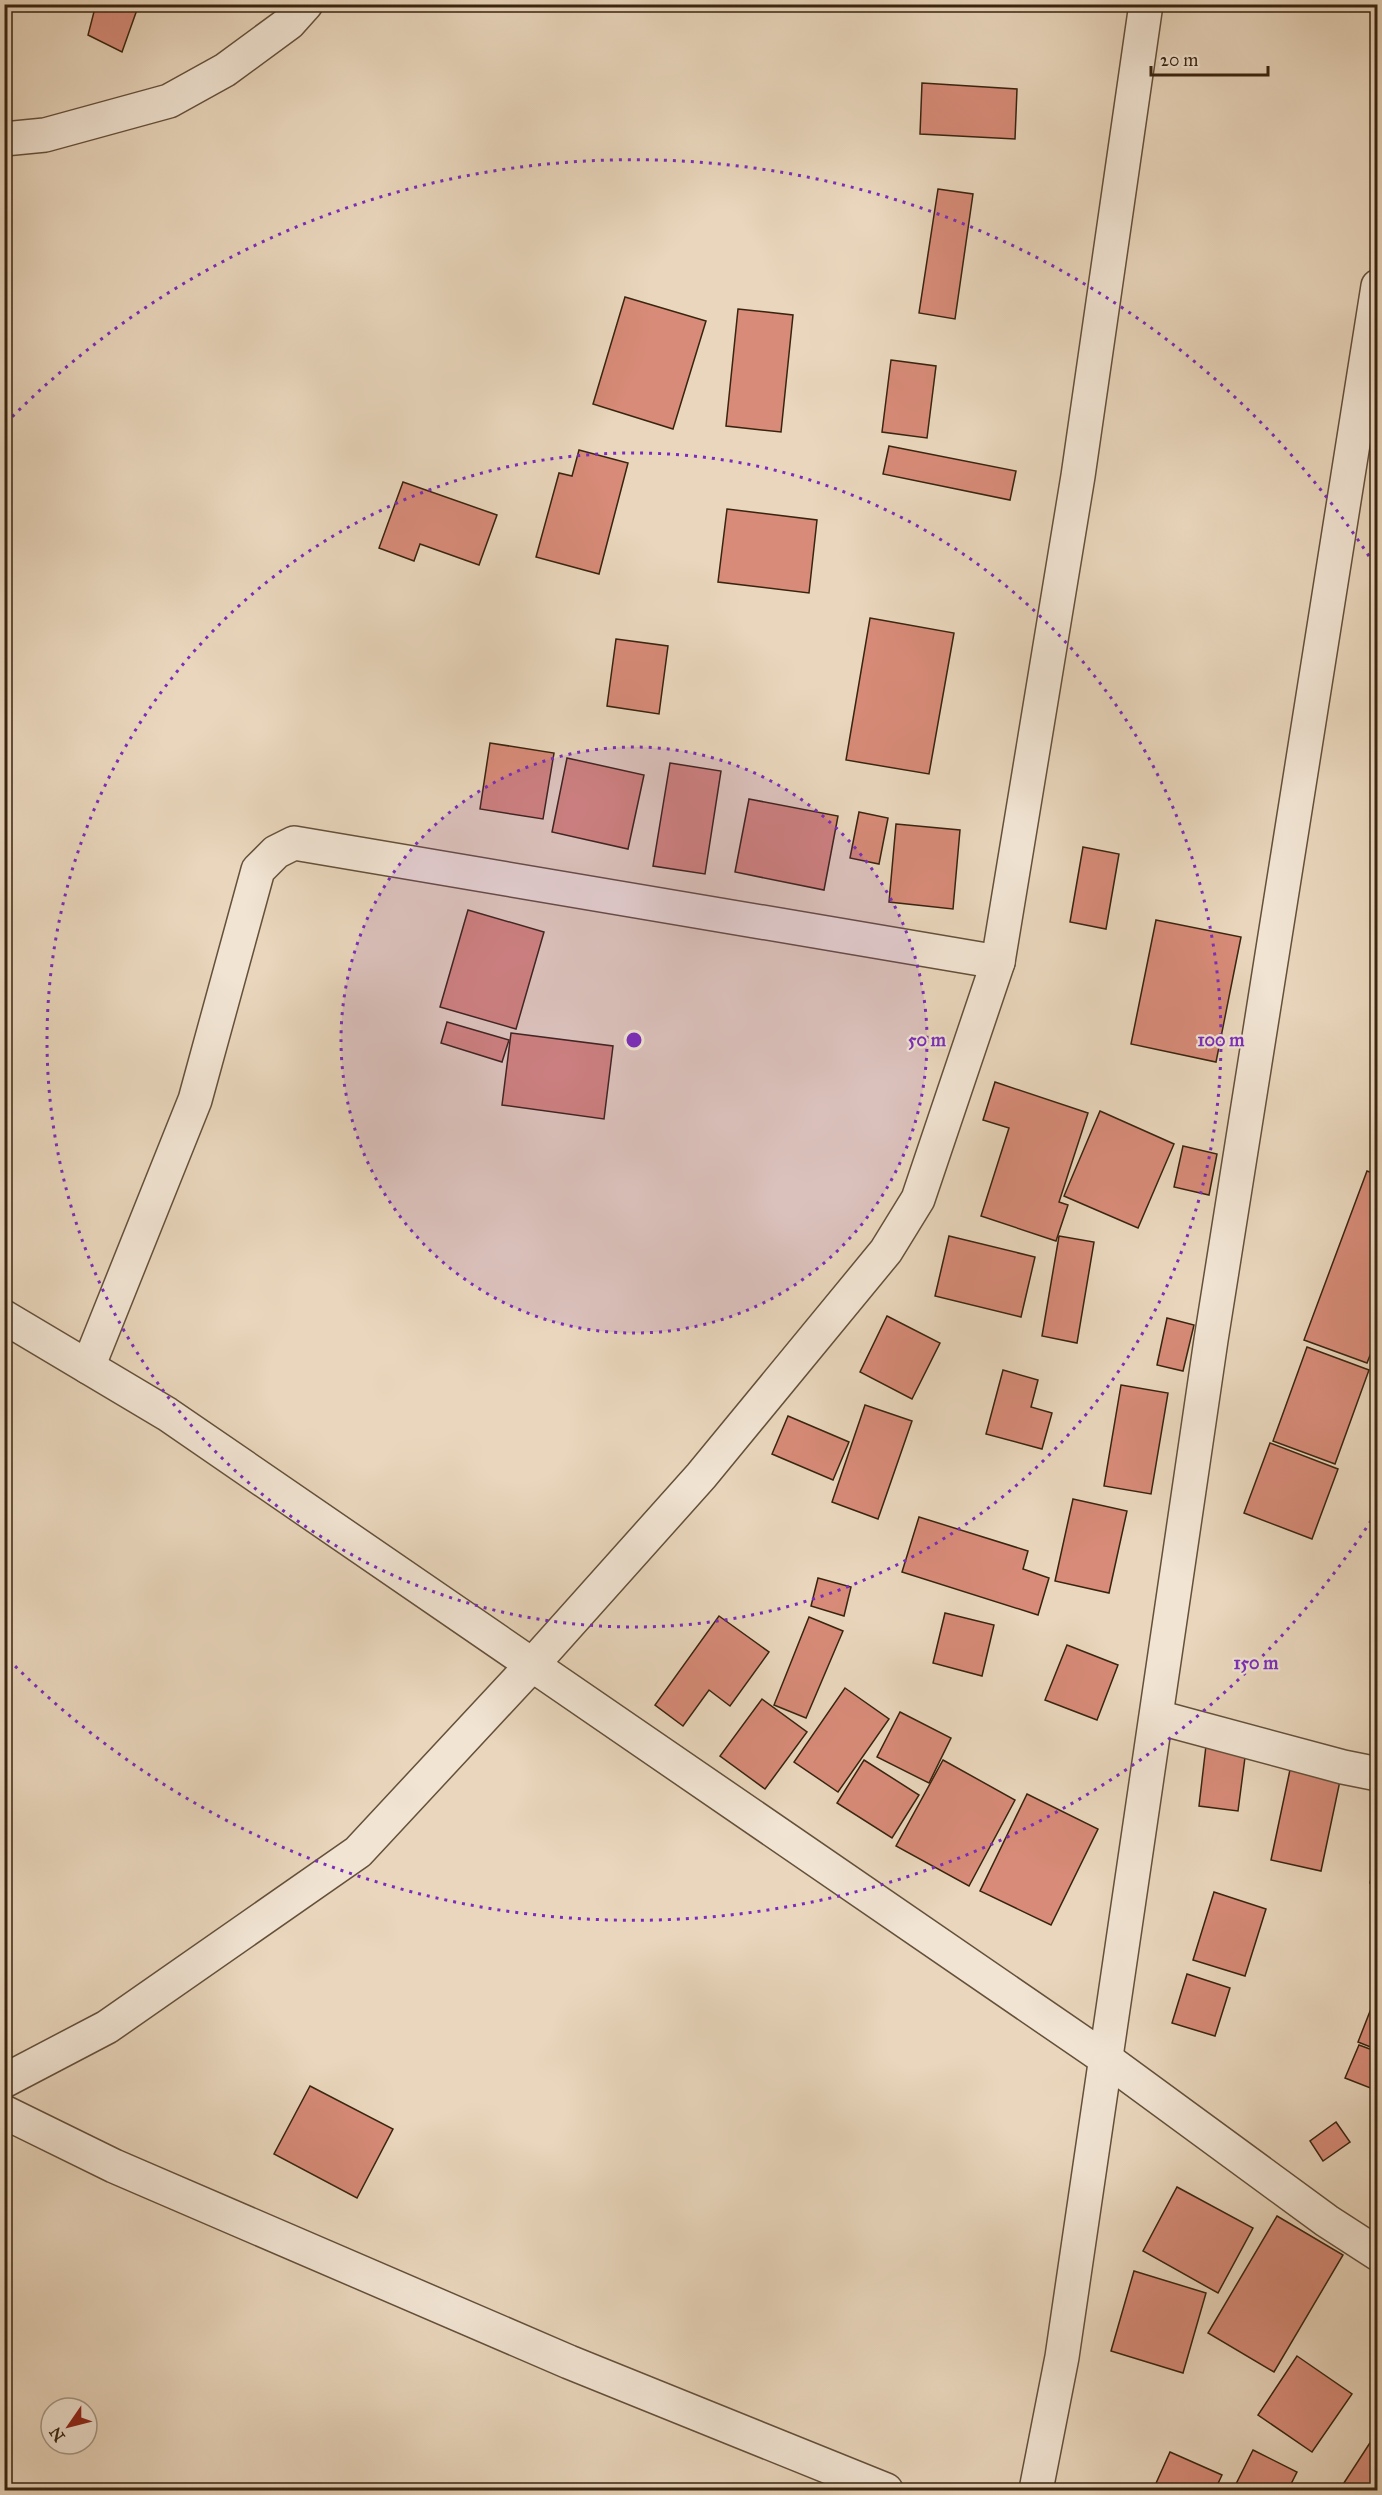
<svg xmlns="http://www.w3.org/2000/svg" width="1382" height="2495" font-family="'IM FELL Great Primer',serif">
  <style>
    .building { fill: #d78b78; stroke: #39240f; stroke-width: 1.5 }
    .lines { fill: none; stroke-linecap: round; stroke-linejoin: round }
    .minor-casing { stroke: #65503a; stroke-width: 36 }
    .minor { stroke: #f1e4d3; stroke-width: 33 }
    .ring { fill: none; stroke: #7b2cbf; stroke-width: 3; stroke-dasharray: 3 6 }
    .centre { fill: #7b2cbf; stroke: #f1e4d3; stroke-width: 3 }
    .ring-label { font-size: 18px; text-anchor: middle; font-weight: bold; fill: #7b2cbf; stroke: #f1e4d3; stroke-width: 4.5; stroke-linejoin: round; paint-order: stroke }
  </style>
  <rect width="100%" height="100%" fill="#e9d6bc"/>
  <filter id="stains"><feTurbulence type="fractalNoise" baseFrequency=".00333" numOctaves="4"/><feColorMatrix values="0 0 0 0 .2 0 0 0 0 .09 0 0 0 0 .02 0 0 0 .5 -.17"/></filter>
  <radialGradient id="worn" r=".72"><stop offset=".6" stop-color="#630" stop-opacity="0"/><stop offset="1" stop-color="#630" stop-opacity=".3"/></radialGradient>
  <!-- building -->
  <g class="building">
    <path d="M 96,4 L 139,4 L 122,52 L 88,35 Z"/>
    <path d="M 922,83 L 1017,89 L 1015,139 L 920,134 Z"/>
    <path d="M 938,189 L 973,194 L 955,319 L 919,313 Z"/>
    <path d="M 625,297 L 706,321 L 673,429 L 593,404 Z"/>
    <path d="M 738,309 L 793,315 L 781,432 L 726,426 Z"/>
    <path d="M 891,360 L 936,366 L 927,438 L 882,432 Z"/>
    <path d="M 889,446 L 1016,471 L 1010,500 L 883,474 Z"/>
    <path d="M 579,450 L 628,463 L 599,574 L 536,557 L 559,473 L 572,476 Z"/>
    <path d="M 403,482 L 497,515 L 479,565 L 420,544 L 414,561 L 379,548 Z"/>
    <path d="M 727,509 L 817,520 L 809,593 L 718,582 Z"/>
    <path d="M 870,618 L 954,633 L 929,774 L 846,760 Z"/>
    <path d="M 616,639 L 668,646 L 659,714 L 607,706 Z"/>
    <path d="M 490,743 L 554,753 L 543,819 L 480,809 Z"/>
    <path d="M 567,758 L 644,775 L 628,849 L 552,832 Z"/>
    <path d="M 670,763 L 721,771 L 705,874 L 653,866 Z"/>
    <path d="M 749,799 L 838,816 L 824,890 L 735,872 Z"/>
    <path d="M 859,812 L 888,818 L 879,864 L 850,858 Z"/>
    <path d="M 896,824 L 960,830 L 953,909 L 889,902 Z"/>
    <path d="M 1083,847 L 1119,854 L 1106,929 L 1070,922 Z"/>
    <path d="M 468,910 L 544,932 L 516,1029 L 440,1007 Z"/>
    <path d="M 1156,920 L 1241,937 L 1216,1062 L 1131,1044 Z"/>
    <path d="M 447,1022 L 509,1040 L 502,1062 L 441,1043 Z"/>
    <path d="M 511,1033 L 613,1046 L 604,1119 L 502,1105 Z"/>
    <path d="M 995,1082 L 1088,1113 L 1059,1202 L 1068,1205 L 1056,1241 L 981,1216 L 1009,1128 L 983,1120 Z"/>
    <path d="M 1100,1111 L 1174,1144 L 1138,1228 L 1064,1196 Z"/>
    <path d="M 1183,1146 L 1217,1154 L 1209,1195 L 1174,1187 Z"/>
    <path d="M 1367,1171 L 1378,1175 L 1378,1335 L 1367,1363 L 1304,1340 Z"/>
    <path d="M 949,1236 L 1035,1257 L 1021,1317 L 935,1296 Z"/>
    <path d="M 1059,1236 L 1094,1242 L 1077,1343 L 1042,1336 Z"/>
    <path d="M 887,1316 L 940,1343 L 912,1399 L 860,1372 Z"/>
    <path d="M 1167,1318 L 1194,1325 L 1183,1371 L 1157,1365 Z"/>
    <path d="M 1307,1347 L 1369,1370 L 1335,1464 L 1273,1441 Z"/>
    <path d="M 1003,1370 L 1038,1380 L 1031,1407 L 1052,1413 L 1042,1449 L 986,1434 Z"/>
    <path d="M 1121,1385 L 1168,1393 L 1151,1494 L 1104,1486 Z"/>
    <path d="M 865,1405 L 912,1421 L 878,1519 L 832,1502 Z"/>
    <path d="M 788,1416 L 849,1442 L 833,1480 L 772,1454 Z"/>
    <path d="M 1270,1443 L 1338,1469 L 1312,1539 L 1244,1513 Z"/>
    <path d="M 1073,1499 L 1127,1511 L 1109,1593 L 1055,1581 Z"/>
    <path d="M 919,1517 L 1028,1551 L 1023,1569 L 1049,1578 L 1038,1615 L 902,1572 Z"/>
    <path d="M 818,1578 L 851,1587 L 844,1616 L 811,1606 Z"/>
    <path d="M 945,1613 L 994,1625 L 982,1676 L 933,1663 Z"/>
    <path d="M 719,1616 L 769,1652 L 730,1706 L 709,1690 L 683,1726 L 655,1705 Z"/>
    <path d="M 809,1617 L 843,1631 L 806,1718 L 774,1705 Z"/>
    <path d="M 1067,1645 L 1118,1665 L 1097,1720 L 1045,1700 Z"/>
    <path d="M 845,1688 L 889,1719 L 838,1792 L 794,1762 Z"/>
    <path d="M 762,1699 L 807,1732 L 765,1789 L 720,1756 Z"/>
    <path d="M 900,1712 L 951,1738 L 929,1783 L 877,1757 Z"/>
    <path d="M 1207,1737 L 1247,1742 L 1238,1811 L 1199,1806 Z"/>
    <path d="M 864,1760 L 919,1795 L 892,1838 L 837,1803 Z"/>
    <path d="M 943,1760 L 1015,1800 L 969,1886 L 896,1846 Z"/>
    <path d="M 1291,1765 L 1341,1776 L 1321,1871 L 1271,1860 Z"/>
    <path d="M 1027,1794 L 1098,1829 L 1051,1925 L 980,1891 Z"/>
    <path d="M 1378,1850 L 1378,1885 L 1370,1883 Z"/>
    <path d="M 1214,1892 L 1266,1909 L 1245,1976 L 1193,1960 Z"/>
    <path d="M 1187,1974 L 1230,1988 L 1215,2036 L 1172,2023 Z"/>
    <path d="M 1374,2001 L 1378,2003 L 1378,2050 L 1358,2042 Z"/>
    <path d="M 1359,2045 L 1378,2052 L 1378,2091 L 1345,2078 Z"/>
    <path d="M 310,2086 L 393,2129 L 357,2198 L 274,2154 Z"/>
    <path d="M 1336,2122 L 1350,2142 L 1323,2161 L 1310,2141 Z"/>
    <path d="M 1177,2187 L 1253,2228 L 1218,2293 L 1143,2251 Z"/>
    <path d="M 1277,2216 L 1343,2255 L 1274,2372 L 1208,2333 Z"/>
    <path d="M 1134,2271 L 1206,2293 L 1183,2373 L 1111,2351 Z"/>
    <path d="M 1297,2356 L 1352,2394 L 1312,2452 L 1258,2415 Z"/>
    <path d="M 1377,2432 L 1378,2490 L 1342,2490 L 1340,2489 Z"/>
    <path d="M 1253,2450 L 1297,2472 L 1288,2490 L 1233,2490 Z"/>
    <path d="M 1170,2452 L 1222,2475 L 1215,2490 L 1153,2490 Z"/>
  </g>
  <g class="lines">
    <!-- minor casing -->
    <g class="minor-casing">
      <g id="minor">
        <path d="M 4,139 L 45,135 L 169,101 L 225,70 L 289,23 L 306,4"/>
        <path d="M 4,1317 L 167,1414 L 1106,2059 L 1327,2221 L 1378,2254"/>
        <path d="M 88,1367 L 195,1100 L 258,870 L 276,852 L 294,843 L 998,962"/>
        <path d="M 1157,1717 L 1343,1767 L 1378,1774"/>
        <path d="M 4,2081 L 107,2027 L 358,1852 L 532,1665 L 701,1476 L 886,1251 L 918,1199 L 998,962 L 1078,476 L 1146,4"/>
        <path d="M 4,2112 L 114,2166 L 569,2362 L 886,2490"/>
        <path d="M 1036,2490 L 1062,2357 L 1211,1340 L 1378,286"/>
      </g>
    </g>
    <!-- minor -->
    <use href="#minor" class="minor"/>
  </g>
  <!-- distance rings -->
  <circle cx="634" cy="1040" r="293" fill="#7b2cbf" fill-opacity=".12"/>
  <g class="ring">
    <circle cx="634" cy="1040" r="293"/>
    <circle cx="634" cy="1040" r="587"/>
    <path d="M1376 1513A880 880 0 0 1 6 1657M6 423A880 880 0 0 1 1376 567"/>
  </g>
  <circle cx="634" cy="1040" r="9" class="centre"/>
  <g class="ring-label">
    <text x="927" y="1046">50 m</text>
    <text x="1221" y="1046">100 m</text>
    <text x="1256" y="1669">150 m</text>
  </g>
  <!-- margin -->
  <rect width="1382" height="2495" fill="none" stroke="#e9d6bc" stroke-width="24"/>
  <rect x="6" y="6" width="1370" height="2483" fill="none" stroke="#39240f" stroke-width="3"/>
  <rect x="12" y="12" width="1358" height="2471" fill="none" stroke="#39240f" stroke-width="1.5"/>
  <!-- north arrow -->
  <g transform="translate(69 2426) rotate(235)"><circle r="28" fill="#f1e4d3" stroke="#a79785" stroke-width="1.5"/>
  <path d="M0-4.5L10 22L0 15L-10 22Z" fill="#8f2418"/>
  <text y="-9" font-size="16" font-weight="bold" text-anchor="middle" fill="#39240f">N</text>
  </g>
  <!-- scale -->
  <path d="M1151 66v9h117v-9" fill="none" stroke="#39240f" stroke-width="3"/>
  <text x="1160" y="66" font-size="18" fill="#39240f" stroke="#f1e4d3" stroke-width="4.5" paint-order="stroke">20 m</text>
  <rect width="100%" height="100%" filter="url(#stains)"/>
  <rect width="100%" height="100%" fill="url(#worn)"/>
</svg>
